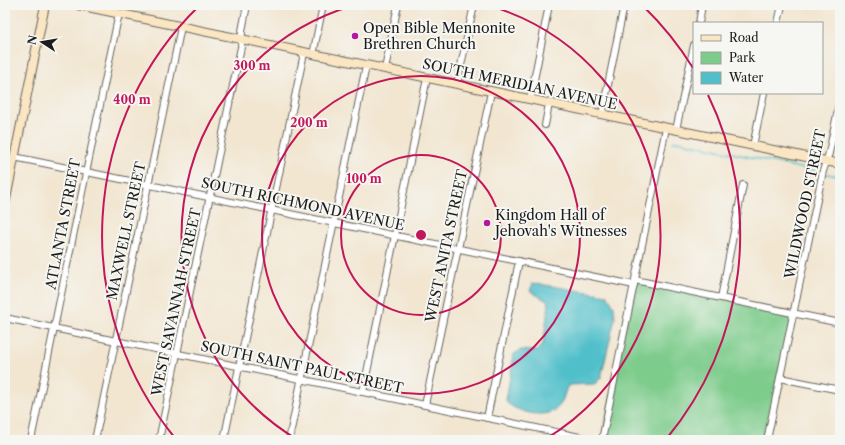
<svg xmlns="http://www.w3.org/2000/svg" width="845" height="445" font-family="'Libre Caslon Text',serif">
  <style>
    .green { fill: #7ecc8c; stroke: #4d7454 }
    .water { fill: #51bfca; stroke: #366e73 }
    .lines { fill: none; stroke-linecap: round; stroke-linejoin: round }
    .stream { stroke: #51bfca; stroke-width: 1.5 }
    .minor-casing { stroke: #67635b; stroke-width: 8 }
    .secondary-casing { stroke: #67635b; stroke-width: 10 }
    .minor { stroke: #fff; stroke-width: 6 }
    .secondary { stroke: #fbe6c4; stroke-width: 8 }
    .ring { fill: none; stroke: #c2185b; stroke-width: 2 }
    .poi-dot { fill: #b5179e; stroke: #f6f6f2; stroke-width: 1.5 }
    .labels { text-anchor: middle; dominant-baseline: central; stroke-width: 4; stroke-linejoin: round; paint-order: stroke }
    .poi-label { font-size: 14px; fill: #1c1c1c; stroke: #f6f6f2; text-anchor: start }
    .street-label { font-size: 14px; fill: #1c1c1c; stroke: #f6f6f2 }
    .centre { fill: #c2185b; stroke: #f6f6f2; stroke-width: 2 }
    .ring-label { font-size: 12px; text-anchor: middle; font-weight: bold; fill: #c2185b; stroke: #f6f6f2; stroke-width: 4; stroke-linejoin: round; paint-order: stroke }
  </style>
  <rect width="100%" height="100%" fill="#f6f6f2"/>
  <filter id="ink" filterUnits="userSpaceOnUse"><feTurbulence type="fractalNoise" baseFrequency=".025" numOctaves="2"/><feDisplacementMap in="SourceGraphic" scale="8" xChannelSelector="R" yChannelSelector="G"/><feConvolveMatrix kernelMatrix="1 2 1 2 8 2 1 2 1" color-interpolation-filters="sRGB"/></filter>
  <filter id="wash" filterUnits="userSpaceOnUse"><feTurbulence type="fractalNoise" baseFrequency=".012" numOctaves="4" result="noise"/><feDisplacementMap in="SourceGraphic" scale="16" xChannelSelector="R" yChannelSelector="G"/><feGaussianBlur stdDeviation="0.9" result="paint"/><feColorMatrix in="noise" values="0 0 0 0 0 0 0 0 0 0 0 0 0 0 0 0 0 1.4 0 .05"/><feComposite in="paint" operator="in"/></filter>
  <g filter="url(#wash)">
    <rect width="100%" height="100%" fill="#f2e6d1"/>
    <!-- green -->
    <path class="green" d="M 635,280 L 794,313 L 767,440 L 602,440 Z"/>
    <!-- water -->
    <path class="water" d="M 533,283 L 607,295 L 614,306 L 615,318 L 601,378 L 595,384 L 569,385 C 564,391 564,400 560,405 C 548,421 520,413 507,403 L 506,400 L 514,354 L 521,350 L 537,351 L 543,344 L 549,304 L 547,301 L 530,291 Z"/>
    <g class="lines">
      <!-- stream -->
      <g class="stream">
        <path d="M 673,142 L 677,141 L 818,172"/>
        <path d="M 827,174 L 840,176"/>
      </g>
    </g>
  </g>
  <g filter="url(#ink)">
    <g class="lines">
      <!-- minor casing -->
      <g class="minor-casing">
        <g id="minor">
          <path d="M 699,23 L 702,5"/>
          <path d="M 778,23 L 782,5"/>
          <path d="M 313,55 L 323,5"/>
          <path d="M 385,69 L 398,5"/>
          <path d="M 457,84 L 474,5"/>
          <path d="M 530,100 L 549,5"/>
          <path d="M 602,115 L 624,5"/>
          <path d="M 545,125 L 549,104"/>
          <path d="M 676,130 L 694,45"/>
          <path d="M 753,146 L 764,93"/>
          <path d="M 14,157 L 634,285"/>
          <path d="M 635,280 L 840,323"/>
          <path d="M 721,298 L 743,185"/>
          <path d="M 5,318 L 594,440"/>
          <path d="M 780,378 L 840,390"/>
          <path d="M 363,392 L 427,78"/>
          <path d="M 425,405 L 491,92"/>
          <path d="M 487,418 L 519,261"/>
          <path d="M 31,440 L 119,13"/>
          <path d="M 95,440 L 181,27"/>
          <path d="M 159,440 L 241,47 L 242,31 L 247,5"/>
          <path d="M 224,440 L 304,53"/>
          <path d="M 289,440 L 366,66"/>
          <path d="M 602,440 L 666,128"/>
          <path d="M 767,440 L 823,171 L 829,153 L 840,100"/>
        </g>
      </g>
      <!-- secondary casing -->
      <g class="secondary-casing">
        <g id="secondary">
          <path d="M 78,5 L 840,164"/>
          <path d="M 5,204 L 45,5"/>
        </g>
      </g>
      <!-- minor -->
      <use href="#minor" class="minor"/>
      <!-- secondary -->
      <use href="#secondary" class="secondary"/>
    </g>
  </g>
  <!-- distance rings -->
  <g class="ring">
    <circle cx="421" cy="235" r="80"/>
    <circle cx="421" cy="235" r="159"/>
    <path d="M298 440A239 239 0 0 1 355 5M487 5A239 239 0 0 1 544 440"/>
    <path d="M175 438A319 319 0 0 1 199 6M643 6A319 319 0 0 1 693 68M708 95A319 319 0 0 1 667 438"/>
  </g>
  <!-- markers -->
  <g class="poi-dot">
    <circle cx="355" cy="36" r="4"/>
    <circle cx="487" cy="223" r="4"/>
  </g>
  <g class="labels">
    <!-- poi labels -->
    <g class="poi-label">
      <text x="363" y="28">Open Bible Mennonite<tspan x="363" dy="16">Brethren Church</tspan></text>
      <text x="495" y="215">Kingdom Hall of<tspan x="495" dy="16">Jehovah's Witnesses</tspan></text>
    </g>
    <!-- street labels -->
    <g class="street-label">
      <text transform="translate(520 84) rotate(12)">SOUTH MERIDIAN AVENUE</text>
      <text transform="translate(303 204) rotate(12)">SOUTH RICHMOND AVENUE</text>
      <text transform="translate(805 204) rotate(-78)">WILDWOOD STREET</text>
      <text transform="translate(63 224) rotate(-79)">ATLANTA STREET</text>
      <text transform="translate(126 231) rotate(-78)">MAXWELL STREET</text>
      <text transform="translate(446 246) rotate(-78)">WEST ANITA STREET</text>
      <text transform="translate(176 302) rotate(-78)">WEST SAVANNAH STREET</text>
      <text transform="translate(302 367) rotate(12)">SOUTH SAINT PAUL STREET</text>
    </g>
  </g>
  <circle cx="421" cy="235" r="6" class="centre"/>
  <g class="ring-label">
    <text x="252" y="70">300 m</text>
    <text x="132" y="104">400 m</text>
    <text x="309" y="127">200 m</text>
    <text x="364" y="183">100 m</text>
  </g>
  <!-- margin -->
  <rect width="845" height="445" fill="none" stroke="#f6f6f2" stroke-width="20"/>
  <!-- legend -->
  <rect x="693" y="22" width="130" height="72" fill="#f6f6f2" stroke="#9f9f9c"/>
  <rect x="701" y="35" width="20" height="6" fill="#fbe6c4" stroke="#9f9f9c"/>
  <text x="729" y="42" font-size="12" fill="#1c1c1c">Road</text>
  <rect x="701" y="52" width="20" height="12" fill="#7ecc8c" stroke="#9f9f9c"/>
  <text x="729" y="62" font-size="12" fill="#1c1c1c">Park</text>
  <rect x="701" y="72" width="20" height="12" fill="#51bfca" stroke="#9f9f9c"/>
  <text x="729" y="82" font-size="12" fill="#1c1c1c">Water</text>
  <!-- north arrow -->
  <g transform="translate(42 42) rotate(282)" stroke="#f6f6f2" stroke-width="3" paint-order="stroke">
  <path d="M0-3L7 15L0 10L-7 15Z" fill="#1c1c1c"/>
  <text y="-6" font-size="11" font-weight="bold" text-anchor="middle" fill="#1c1c1c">N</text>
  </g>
</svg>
